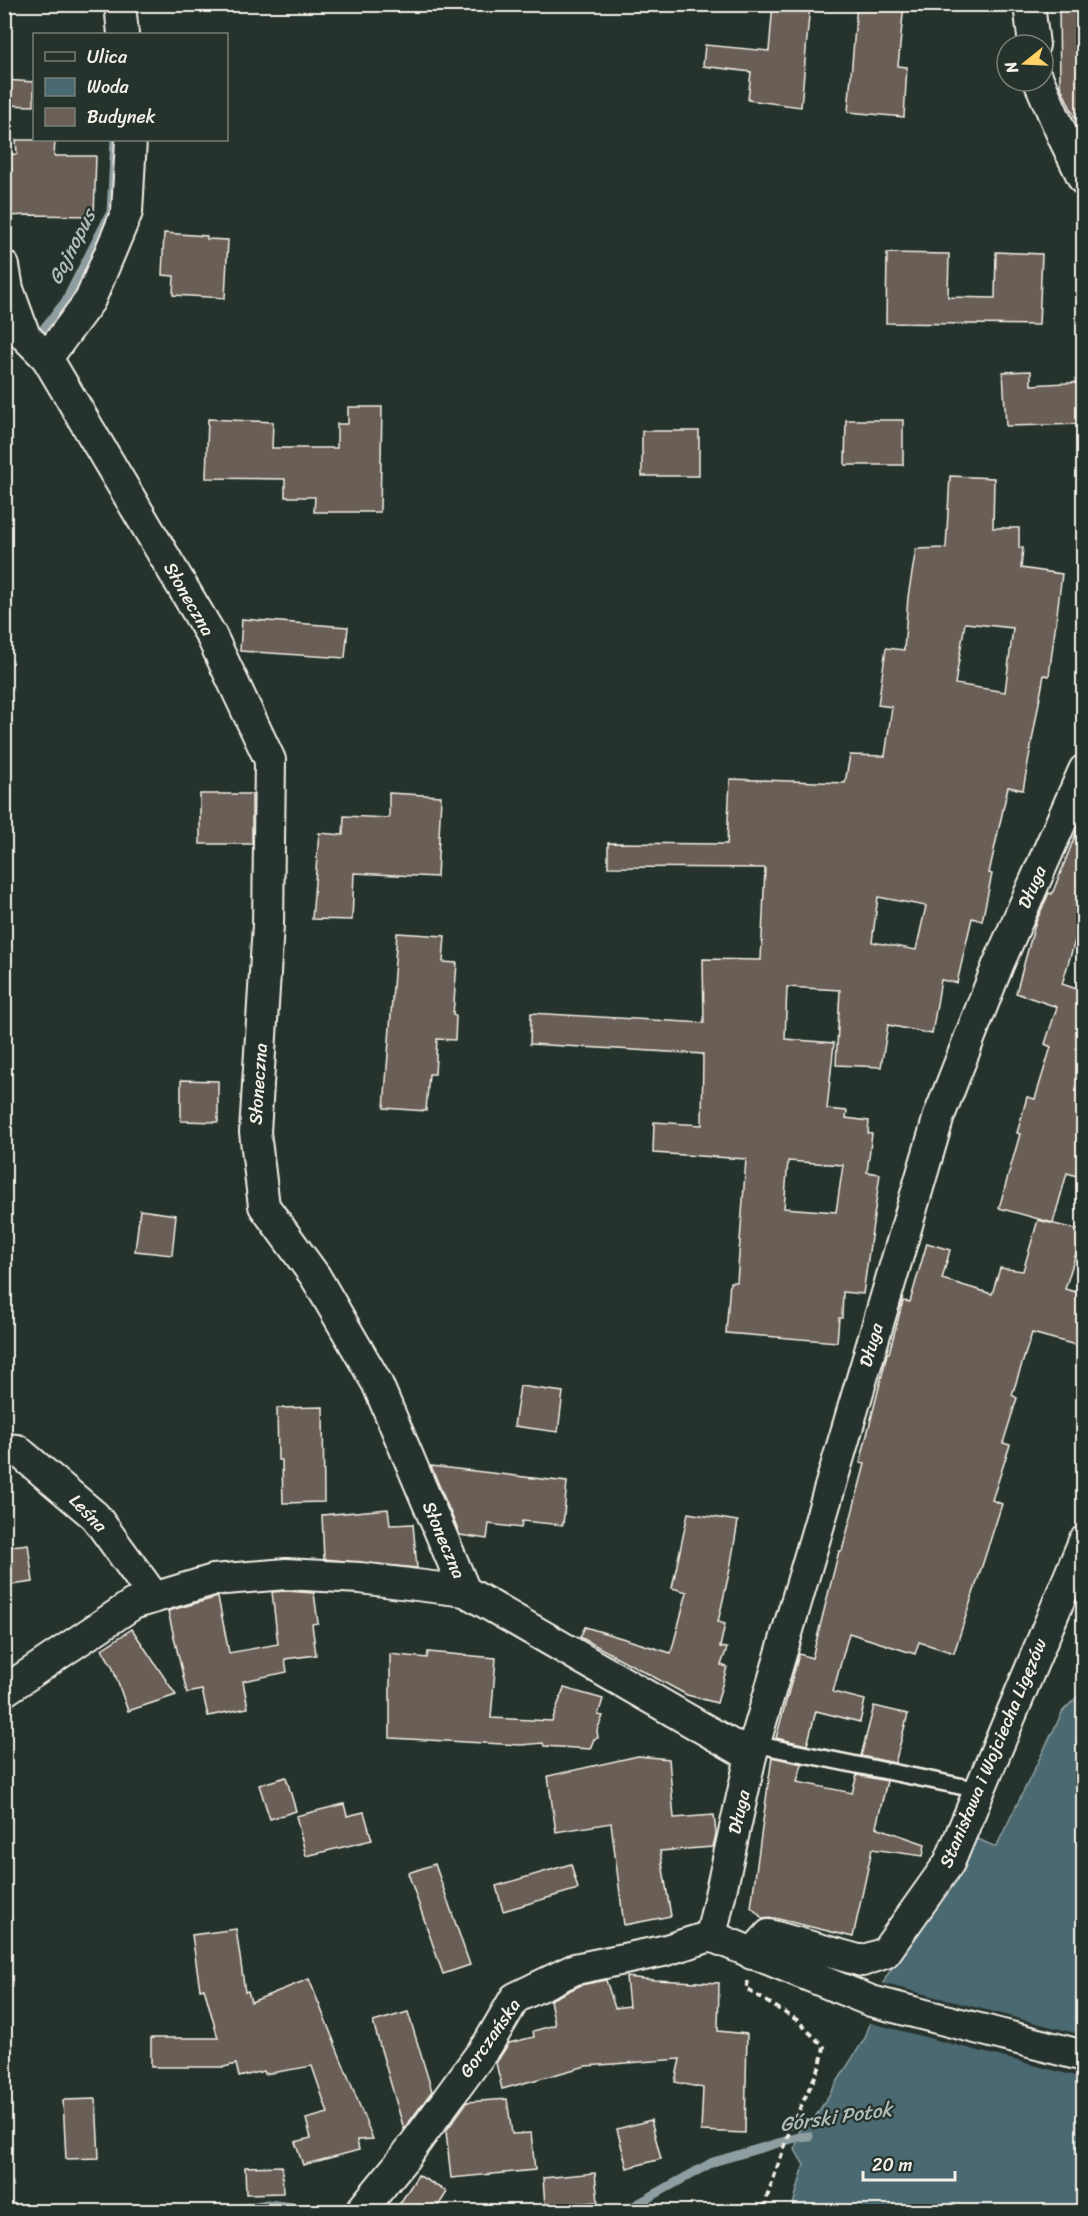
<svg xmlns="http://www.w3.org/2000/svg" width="1088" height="2216" font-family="Sriracha,sans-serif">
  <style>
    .water { fill: #4b6971; stroke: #8f9fa1; stroke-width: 1.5 }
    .pier { fill: #26332d }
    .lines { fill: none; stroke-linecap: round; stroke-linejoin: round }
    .stream { stroke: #8f9fa1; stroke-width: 9 }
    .building { fill: #6b5f56; stroke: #f4f1e8; stroke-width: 1.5; fill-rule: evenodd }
    .lane-casing { stroke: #f4f1e8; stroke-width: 20 }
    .street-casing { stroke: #f4f1e8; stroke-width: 34 }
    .path { stroke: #f4f1e8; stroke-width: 4; stroke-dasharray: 6 4.5; stroke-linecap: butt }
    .lane { stroke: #26332d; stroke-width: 15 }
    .street { stroke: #26332d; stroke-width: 30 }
    .labels { text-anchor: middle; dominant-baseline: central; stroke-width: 4.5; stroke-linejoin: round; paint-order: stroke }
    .street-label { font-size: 18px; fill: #f4f1e8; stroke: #26332d }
    .water-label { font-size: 20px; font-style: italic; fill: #b0bbb8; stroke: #26332d }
  </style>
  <rect width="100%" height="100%" fill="#26332d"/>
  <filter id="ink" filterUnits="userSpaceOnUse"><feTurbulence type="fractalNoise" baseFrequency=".0167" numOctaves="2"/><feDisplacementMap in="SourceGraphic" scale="12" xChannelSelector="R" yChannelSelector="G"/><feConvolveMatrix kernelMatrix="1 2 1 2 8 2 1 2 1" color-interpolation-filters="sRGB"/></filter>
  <g filter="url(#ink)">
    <!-- water -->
    <path class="water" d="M 1083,1691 L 1083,2211 L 791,2212 L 804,2165 L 795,2150 L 801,2125 L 812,2122 L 865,2038 L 886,1977 L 978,1839 L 996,1847 L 1063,1711 Z"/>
    <!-- pier -->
    <path class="pier" d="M 881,1983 L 1083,2035 L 1083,2078 L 867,2022 Z"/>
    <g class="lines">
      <!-- stream -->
      <g class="stream">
        <path d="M 44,328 L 65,302 L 111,212 L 115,140"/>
        <path d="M 4,356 L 9,355"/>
        <path d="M 228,2211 L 267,2204 L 329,2211"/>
        <path d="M 623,2212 L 713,2162 L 799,2137 L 809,2136"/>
      </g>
    </g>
    <!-- building -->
    <g class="building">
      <path d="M 773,4 L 810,4 L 801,107 L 748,100 L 751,72 L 703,66 L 705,45 L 769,51 Z"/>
      <path d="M 857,4 L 904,4 L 898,66 L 907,67 L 904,117 L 848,112 Z"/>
      <path d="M 1067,4 L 1083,4 L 1083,135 L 1060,85 L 1059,8 L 1067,8 Z"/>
      <path d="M 4,80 L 34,82 L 34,106 L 4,105 Z"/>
      <path d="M 16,140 L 55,140 L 54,156 L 96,156 L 94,216 L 28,215 L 9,216 L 6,193 L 4,155 L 17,154 Z"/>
      <path d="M 164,233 L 207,236 L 207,239 L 228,240 L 225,298 L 173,295 L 174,276 L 162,275 Z"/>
      <path d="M 996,252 L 1042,254 L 1039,325 L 886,323 L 887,253 L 949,254 L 948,297 L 995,298 Z"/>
      <path d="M 1031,371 L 1031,385 L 1083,382 L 1083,424 L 1006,426 L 1003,372 Z"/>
      <path d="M 348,407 L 382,407 L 380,512 L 314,512 L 315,497 L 285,497 L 285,479 L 206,478 L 208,419 L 273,422 L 272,448 L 337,448 L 337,424 L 348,424 Z"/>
      <path d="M 846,420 L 903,420 L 903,465 L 845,465 Z"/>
      <rect x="642" y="431" width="57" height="45"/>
      <path d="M 950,476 L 994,478 L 993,528 L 1019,528 L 1019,548 L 1023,548 L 1021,568 L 1062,574 L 1049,676 L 1044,675 L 1023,790 L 1008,787 L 989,873 L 992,874 L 982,921 L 972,918 L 957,983 L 941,980 L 932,1034 L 888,1025 L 881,1067 L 836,1065 L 840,990 L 787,987 L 785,1039 L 834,1043 L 827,1109 L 847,1111 L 846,1118 L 869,1121 L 868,1133 L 872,1134 L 867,1172 L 880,1174 L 863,1294 L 843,1292 L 842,1318 L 839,1318 L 837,1342 L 726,1333 L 730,1282 L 737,1282 L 746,1159 L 653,1153 L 654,1122 L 702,1125 L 703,1054 L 530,1044 L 531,1013 L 704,1023 L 703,959 L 761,960 L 765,868 L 608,867 L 608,843 L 727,844 L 730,779 L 845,783 L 850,755 L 885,756 L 892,707 L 878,705 L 886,648 L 904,650 L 908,597 L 916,549 L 946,548 ZM 965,623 L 1013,628 L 1005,692 L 955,684 ZM 878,897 L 926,906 L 916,950 L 872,942 ZM 788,1161 L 843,1165 L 836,1212 L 784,1208 Z"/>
      <path d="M 242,619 L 348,627 L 345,658 L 240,651 Z"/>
      <path d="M 389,793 L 441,796 L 437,877 L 354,873 L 352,920 L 312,919 L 319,833 L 343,835 L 344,816 L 389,818 Z"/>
      <rect x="200" y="794" width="52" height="50"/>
      <path d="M 1083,816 L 1083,933 L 1078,931 L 1062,984 L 1083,991 L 1083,1178 L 1067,1173 L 1053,1223 L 999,1208 L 1020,1134 L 1017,1133 L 1027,1097 L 1035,1099 L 1051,1047 L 1045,1044 L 1057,1007 L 1016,993 L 1035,924 L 1049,893 L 1052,894 Z"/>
      <path d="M 397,933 L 445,936 L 443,962 L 457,963 L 453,1015 L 456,1016 L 455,1040 L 437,1039 L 435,1074 L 429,1074 L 426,1111 L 384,1108 Z"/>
      <path d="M 181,1080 L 218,1081 L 218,1122 L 181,1121 Z"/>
      <path d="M 140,1210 L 176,1215 L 172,1255 L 135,1251 Z"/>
      <path d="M 1038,1220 L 1083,1231 L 1065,1289 L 1083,1294 L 1083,1347 L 1032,1333 L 1012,1395 L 1017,1398 L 1003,1443 L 1010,1445 L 992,1500 L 1002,1504 L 954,1653 L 919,1642 L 915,1654 L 849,1633 L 833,1692 L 865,1700 L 860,1722 L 816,1711 L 807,1745 L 776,1738 L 799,1654 L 812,1658 L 839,1551 L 842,1551 L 865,1464 L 860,1463 L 885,1363 L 887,1353 L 889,1353 L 903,1301 L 910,1302 L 927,1243 L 950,1250 L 942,1279 L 992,1294 L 1000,1268 L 1023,1271 Z"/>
      <path d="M 520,1386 L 563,1392 L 558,1432 L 514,1426 Z"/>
      <path d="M 323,1407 L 324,1502 L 283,1503 L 282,1460 L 278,1460 L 277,1408 Z"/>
      <path d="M 431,1466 L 567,1482 L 563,1525 L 522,1521 L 521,1528 L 489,1524 L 487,1539 L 460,1535 Z"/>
      <path d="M 388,1509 L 390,1525 L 413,1524 L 417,1568 L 324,1559 L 322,1515 Z"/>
      <path d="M 688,1513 L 738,1521 L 730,1569 L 718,1622 L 725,1624 L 720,1647 L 727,1648 L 721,1665 L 727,1667 L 717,1703 L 687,1695 L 580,1637 L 585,1627 L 671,1653 L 687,1592 L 672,1588 Z"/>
      <path d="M 28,1544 L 33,1582 L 4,1586 L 4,1547 Z"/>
      <path d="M 286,1591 L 314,1593 L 318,1623 L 312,1624 L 316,1655 L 285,1659 L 287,1672 L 243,1681 L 248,1708 L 208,1716 L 202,1690 L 187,1693 L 168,1611 L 218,1597 L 229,1653 L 278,1644 L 272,1592 Z"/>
      <path d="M 132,1629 L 176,1695 L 128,1711 L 112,1666 L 102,1649 Z"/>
      <path d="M 428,1652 L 496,1658 L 491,1718 L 552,1721 L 564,1688 L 603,1699 L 598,1715 L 603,1716 L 597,1730 L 598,1738 L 594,1739 L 590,1749 L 544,1746 L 543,1743 L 521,1745 L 390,1738 L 390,1654 L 427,1658 Z"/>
      <path d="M 874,1706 L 908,1714 L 895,1763 L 861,1756 Z"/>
      <path d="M 638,1756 L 669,1759 L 674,1818 L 714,1815 L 716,1834 L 713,1847 L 660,1851 L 671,1916 L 624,1925 L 611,1823 L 556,1832 L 548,1776 Z"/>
      <path d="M 772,1757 L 802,1764 L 797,1782 L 852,1793 L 857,1775 L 887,1781 L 876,1827 L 925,1844 L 923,1856 L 872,1849 L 853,1937 L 774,1918 L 763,1919 L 751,1907 Z"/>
      <path d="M 286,1777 L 296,1811 L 270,1819 L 259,1785 Z"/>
      <path d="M 344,1804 L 347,1816 L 364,1812 L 372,1840 L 306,1856 L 296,1816 Z"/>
      <path d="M 435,1864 L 470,1965 L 443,1974 L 408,1873 Z"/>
      <path d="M 571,1864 L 578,1889 L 503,1911 L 496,1886 Z"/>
      <path d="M 236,1929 L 245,1992 L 248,1991 L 251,2002 L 309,1979 L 373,2139 L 357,2140 L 359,2150 L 303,2165 L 295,2142 L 311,2138 L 306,2119 L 328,2113 L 312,2066 L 265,2074 L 264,2071 L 239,2077 L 236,2064 L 224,2067 L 151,2067 L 151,2038 L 218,2038 L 204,1988 L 200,1989 L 192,1935 Z"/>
      <path d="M 626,1977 L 654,1980 L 719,1983 L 718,2031 L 747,2034 L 745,2133 L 701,2131 L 703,2088 L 675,2082 L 680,2059 L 586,2066 L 502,2089 L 496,2063 L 509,2043 L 534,2037 L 533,2031 L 555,2025 L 550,2000 L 581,1985 L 606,1980 L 615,2008 L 629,2006 Z"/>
      <path d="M 408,2012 L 432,2091 L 404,2129 L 373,2022 Z"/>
      <path d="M 96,2099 L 99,2158 L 66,2159 L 63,2100 Z"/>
      <path d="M 507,2099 L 512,2134 L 531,2133 L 535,2170 L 451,2178 L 446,2131 L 467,2102 Z"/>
      <path d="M 651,2120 L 661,2159 L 627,2168 L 617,2129 Z"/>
      <path d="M 282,2166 L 283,2193 L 246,2194 L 245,2167 Z"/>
      <path d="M 595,2173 L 598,2202 L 545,2206 L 543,2178 Z"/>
      <path d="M 418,2175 L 447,2192 L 435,2211 L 395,2211 Z"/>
    </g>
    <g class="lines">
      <!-- lane casing -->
      <g class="lane-casing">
        <path id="lane" d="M 755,1744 L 979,1790"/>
      </g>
      <!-- street casing -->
      <g class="street-casing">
        <g id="street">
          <path d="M 120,4 L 123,34"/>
          <path d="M 1029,4 L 1034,45"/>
          <path d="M 1039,81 L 1064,139 L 1084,180"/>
          <path d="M 4,266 L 8,289 L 25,336 L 47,358 L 211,635 L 270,760 L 268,925 L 255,1132 L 264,1206 L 315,1276 L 377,1383 L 465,1591 L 751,1756"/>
          <path d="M 47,358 L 90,300 L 127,212 L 131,140"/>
          <path d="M 4,1449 L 17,1450 L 95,1516 L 154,1597"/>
          <path d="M 4,1691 L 133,1604 L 213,1580 L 286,1574 L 360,1578 L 465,1591"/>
          <path d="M 711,1936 L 751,1756 L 939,1116 L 998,965 L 1084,770"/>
          <path d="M 711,1936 L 871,2001 L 1084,2056"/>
          <path d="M 752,1954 L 769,1935 L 862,1961 L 885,1953 L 949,1863 L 1084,1541"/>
          <path d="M 360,2212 L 405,2157 L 488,2044 L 515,1998 L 575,1969 L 663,1951 L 711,1936"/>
        </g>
      </g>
      <!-- path -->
      <path class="path" d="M 748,1981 L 746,1989 L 797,2020 L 824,2047 L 820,2066 L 791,2127 L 762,2212"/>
      <!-- lane -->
      <use href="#lane" class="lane"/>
      <!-- street -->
      <use href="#street" class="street"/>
    </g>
  </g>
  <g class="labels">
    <!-- street labels -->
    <g class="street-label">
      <text transform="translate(189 599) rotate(60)">Słoneczna</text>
      <text transform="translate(1032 887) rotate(-66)">Długa</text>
      <text transform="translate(258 1084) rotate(-86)">Słoneczna</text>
      <text transform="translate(871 1345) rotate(-74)">Długa</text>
      <text transform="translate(88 1513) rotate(46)">Leśna</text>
      <text transform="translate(444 1540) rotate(67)">Słoneczna</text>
      <text transform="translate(993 1753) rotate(-67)">Stanisława i Wojciecha Ligęzów</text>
      <text transform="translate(739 1812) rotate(-77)">Długa</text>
      <text transform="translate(490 2038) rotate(-55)">Gorczańska</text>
    </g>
    <!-- water labels -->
    <g class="water-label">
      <text transform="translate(72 247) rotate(-63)">Gajnopus</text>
      <text transform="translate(836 2117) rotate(-8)">Górski Potok</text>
    </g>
  </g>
  <!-- margin -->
  <rect width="1088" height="2216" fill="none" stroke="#26332d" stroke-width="24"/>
  <rect x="12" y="12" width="1064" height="2192" fill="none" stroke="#f4f1e8" stroke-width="2" filter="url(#ink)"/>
  <!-- legend -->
  <rect x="33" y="33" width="195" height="108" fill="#26332d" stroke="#787f78" stroke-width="1.5"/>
  <rect x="45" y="52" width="30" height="9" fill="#26332d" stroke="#787f78" stroke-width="1.5"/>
  <text x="87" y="63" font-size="18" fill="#f4f1e8">Ulica</text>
  <rect x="45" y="78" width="30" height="18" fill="#4b6971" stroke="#787f78" stroke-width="1.5"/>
  <text x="87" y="93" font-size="18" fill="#f4f1e8">Woda</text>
  <rect x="45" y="108" width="30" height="18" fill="#6b5f56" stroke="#787f78" stroke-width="1.5"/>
  <text x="87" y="123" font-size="18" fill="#f4f1e8">Budynek</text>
  <!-- north arrow -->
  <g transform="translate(1025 63) rotate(252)"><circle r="28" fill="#26332d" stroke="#787f78" stroke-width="1.5"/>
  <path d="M0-4.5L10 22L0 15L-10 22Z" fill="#ffd166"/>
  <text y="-9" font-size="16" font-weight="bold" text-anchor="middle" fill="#f4f1e8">N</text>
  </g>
  <!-- scale -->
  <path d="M863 2171v9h92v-9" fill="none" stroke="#f4f1e8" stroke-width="3"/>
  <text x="872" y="2171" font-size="18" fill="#f4f1e8" stroke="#26332d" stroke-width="4.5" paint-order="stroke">20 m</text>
</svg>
